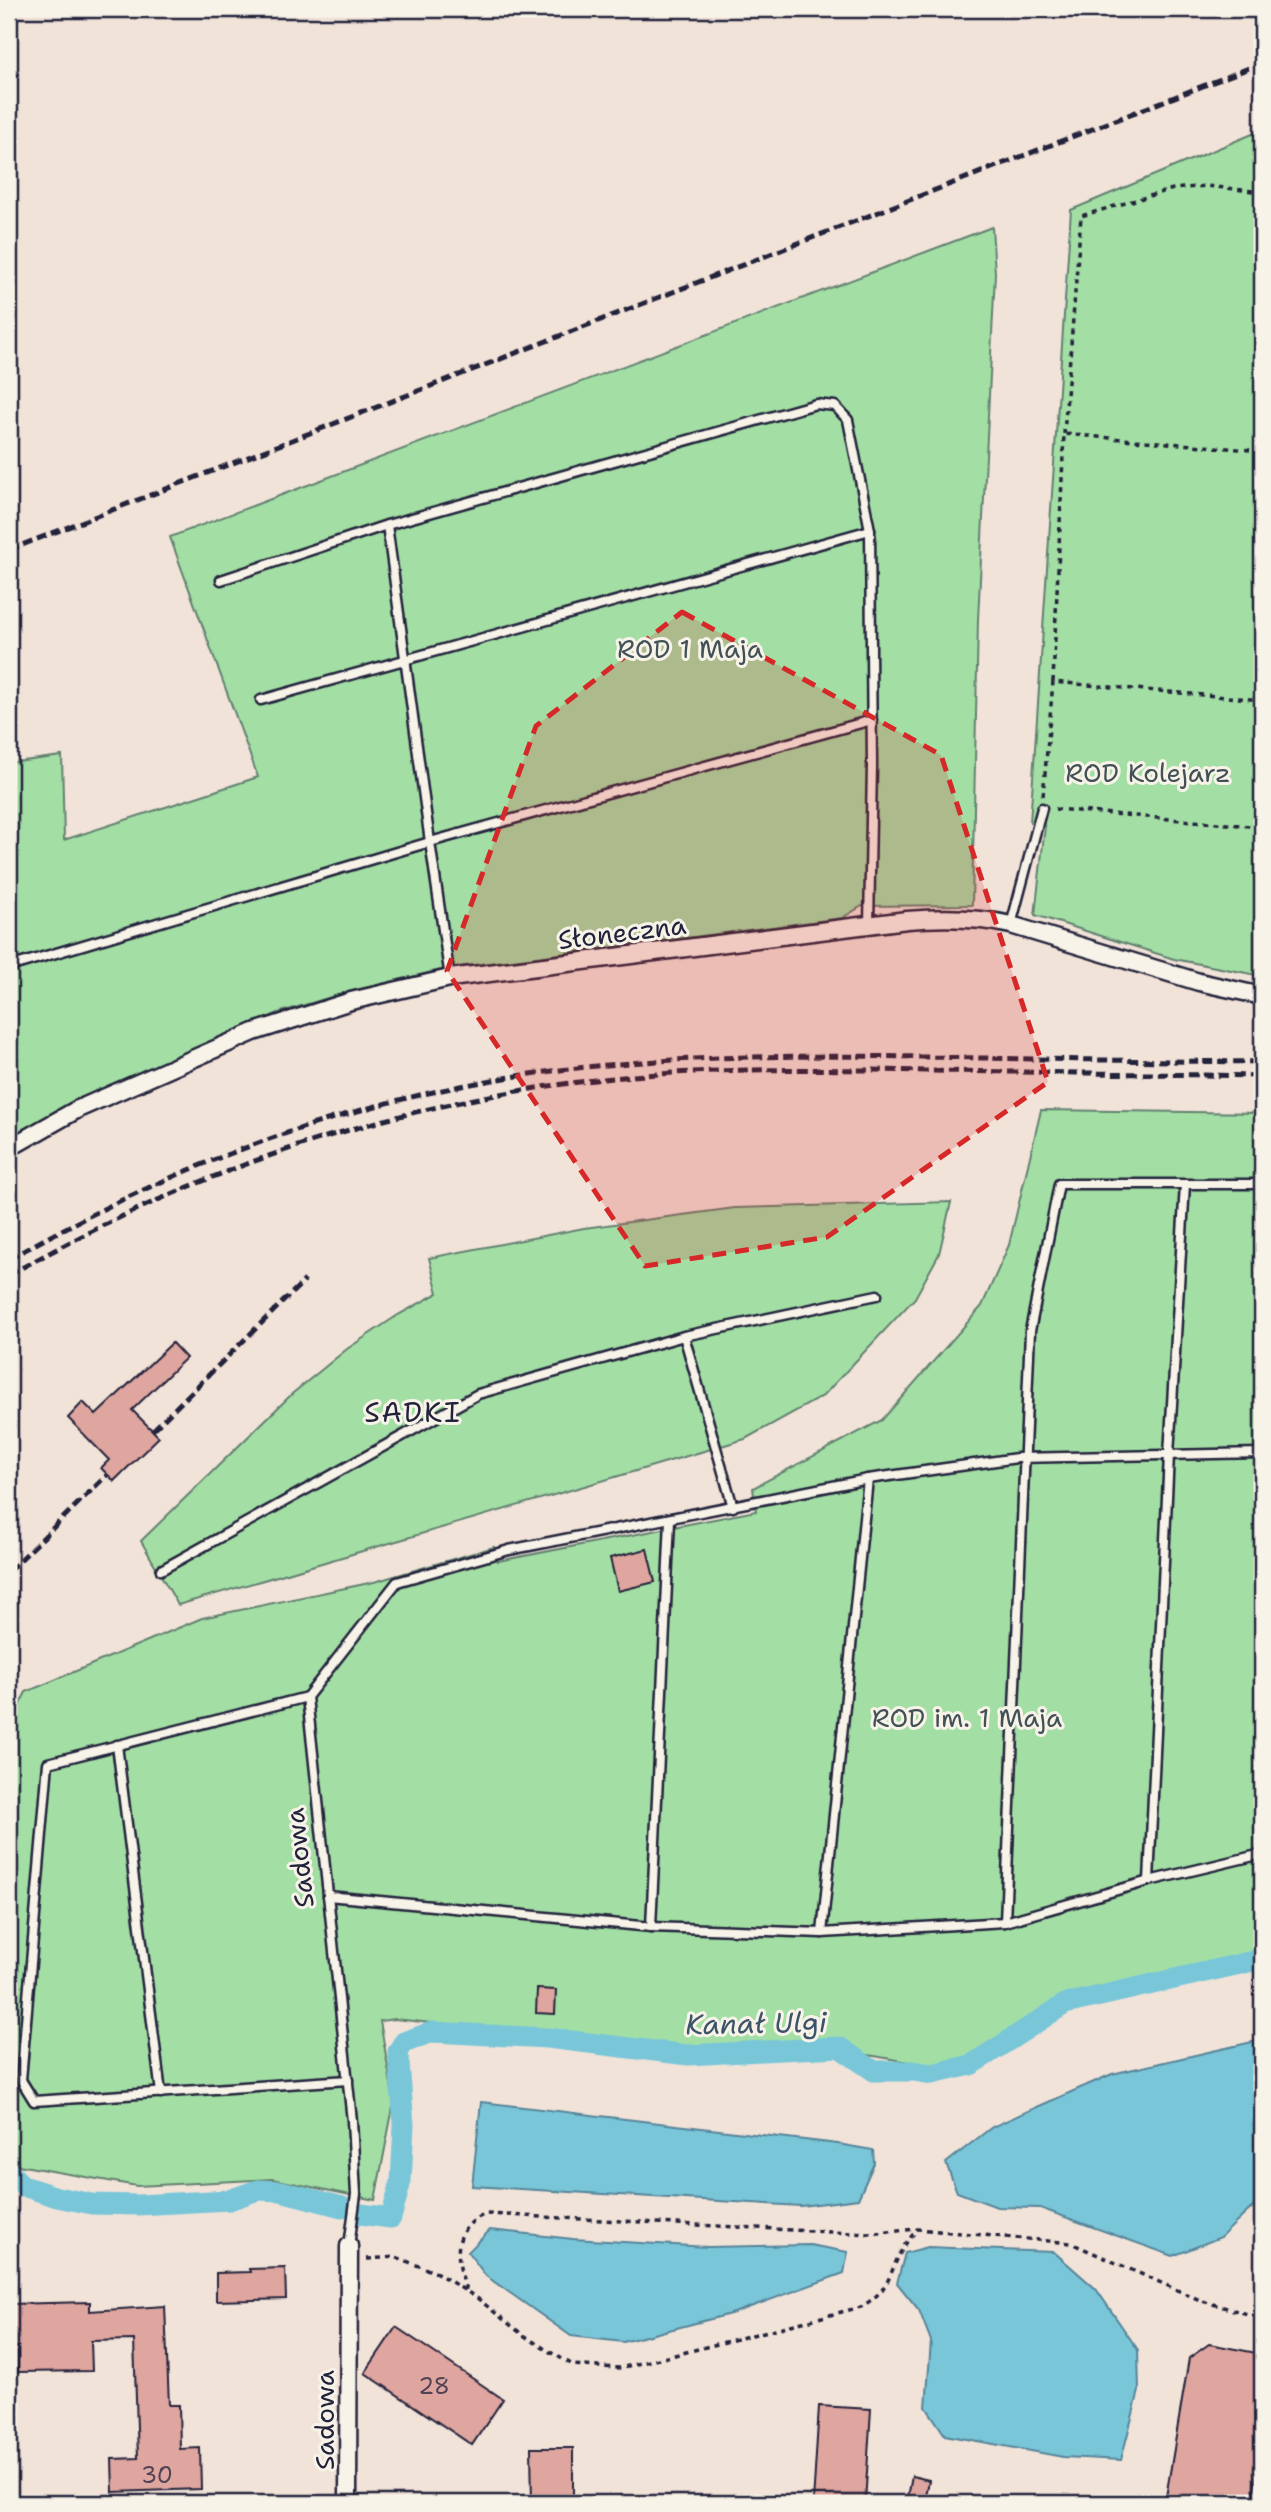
<svg xmlns="http://www.w3.org/2000/svg" width="1271" height="2512" font-family="'Shantell Sans',sans-serif">
  <style>
    .green { fill: #a3dfa5; stroke: #628070; stroke-width: 2 }
    .water { fill: #79c6d8; stroke: #568499; stroke-width: 2 }
    .lines { fill: none; stroke-linecap: round; stroke-linejoin: round }
    .canal { stroke: #79c6d8; stroke-width: 21 }
    .building { fill: #dfa59f; stroke: #22223b; stroke-width: 2 }
    .service-casing { stroke: #22223b; stroke-width: 13 }
    .minor-casing { stroke: #22223b; stroke-width: 21 }
    .path { stroke: #22223b; stroke-width: 3.5; stroke-dasharray: 5 5; stroke-linecap: butt }
    .service { stroke: #f7f3e8; stroke-width: 8 }
    .minor { stroke: #f7f3e8; stroke-width: 16 }
    .rail { stroke: #22223b; stroke-width: 5; stroke-dasharray: 10 5; stroke-linecap: butt }
    .marked { fill: #d62828; fill-opacity: 0.2; stroke: #d62828; stroke-width: 5; stroke-dasharray: 14 9; stroke-linejoin: round }
    .labels { text-anchor: middle; dominant-baseline: central; stroke-width: 6; stroke-linejoin: round; paint-order: stroke }
    .number-label { font-size: 23px; fill: #514354 }
    .park-label { font-size: 26px; fill: #425156; stroke: #f7f3e8 }
    .street-label { font-size: 26px; fill: #22223b; stroke: #f7f3e8 }
    .neighbourhood-label { font-size: 28px; letter-spacing: 2px; fill: #22223b; stroke: #f7f3e8 }
    .water-label { font-size: 28px; font-style: italic; fill: #3c536a; stroke: #f7f3e8 }
  </style>
  <rect width="100%" height="100%" fill="#f2e3d9"/>
  <filter id="ink" filterUnits="userSpaceOnUse"><feTurbulence type="fractalNoise" baseFrequency=".0143" numOctaves="2"/><feDisplacementMap in="SourceGraphic" scale="14" xChannelSelector="R" yChannelSelector="G"/><feConvolveMatrix kernelMatrix="1 2 1 2 8 2 1 2 1" color-interpolation-filters="sRGB"/></filter>
  <g filter="url(#ink)">
    <!-- green -->
    <g class="green">
      <path d="M 1262,130 L 1262,976 L 1174,959 L 1035,915 L 1045,826 L 1030,823 L 1071,210 Z"/>
      <path d="M 992,227 L 995,273 L 978,620 L 972,905 L 862,906 L 842,918 L 449,968 L 351,991 L 278,1013 L 59,1111 L 9,1141 L 9,763 L 62,756 L 64,840 L 258,777 L 170,537 Z"/>
      <path d="M 1041,1110 L 1262,1113 L 1262,1953 L 1060,1999 L 978,2059 L 945,2068 L 815,2046 L 687,2051 L 395,2019 L 380,2021 L 394,2102 L 375,2200 L 273,2179 L 137,2186 L 18,2165 L 9,2154 L 9,1726 L 26,1692 L 202,1618 L 374,1582 L 494,1547 L 498,1561 L 756,1511 L 753,1488 L 882,1420 L 982,1306 L 1009,1245 Z"/>
      <path d="M 951,1202 L 939,1254 L 915,1298 L 823,1396 L 745,1439 L 178,1605 L 141,1541 L 293,1393 L 347,1349 L 398,1315 L 438,1293 L 429,1258 L 584,1228 L 735,1208 Z"/>
    </g>
    <!-- water -->
    <g class="water">
      <path d="M 1261,2040 L 1262,2198 L 1221,2237 L 1173,2256 L 1040,2208 L 997,2207 L 957,2192 L 946,2163 L 992,2127 L 1112,2074 Z"/>
      <path d="M 481,2102 L 838,2144 L 873,2150 L 874,2163 L 858,2199 L 801,2206 L 472,2186 Z"/>
      <path d="M 490,2230 L 573,2239 L 708,2247 L 810,2245 L 848,2252 L 844,2273 L 734,2313 L 623,2342 L 571,2336 L 486,2276 L 468,2252 Z"/>
      <path d="M 928,2247 L 1054,2252 L 1096,2289 L 1138,2350 L 1139,2391 L 1121,2460 L 1063,2457 L 945,2435 L 926,2407 L 931,2341 L 919,2310 L 897,2283 L 905,2253 Z"/>
    </g>
    <g class="lines">
      <!-- canal -->
      <g class="canal">
        <path d="M 9,2172 L 23,2186 L 57,2197 L 92,2204 L 138,2205 L 229,2200 L 258,2190 L 281,2191 L 342,2207"/>
        <path d="M 361,2214 L 391,2218 L 401,2181 L 404,2125 L 398,2051 L 404,2042 L 432,2032 L 547,2038 L 688,2055 L 839,2047 L 874,2071 L 913,2071 L 932,2074 L 971,2065 L 1065,2004 L 1262,1959"/>
      </g>
    </g>
    <!-- building -->
    <g class="building">
      <path d="M 172,1343 L 186,1358 L 132,1410 L 159,1437 L 114,1481 L 101,1468 L 109,1460 L 68,1418 L 83,1402 L 96,1415 Z"/>
      <path d="M 647,1549 L 655,1582 L 618,1591 L 610,1558 Z"/>
      <path d="M 537,1989 L 556,1990 L 555,2014 L 536,2013 Z"/>
      <path d="M 285,2268 L 286,2299 L 216,2301 L 216,2273 L 250,2272 L 249,2269 Z"/>
      <path d="M 90,2302 L 90,2311 L 165,2306 L 169,2405 L 179,2405 L 180,2449 L 200,2448 L 201,2489 L 113,2492 L 112,2459 L 138,2458 L 134,2340 L 91,2341 L 92,2371 L 18,2372 L 18,2347 L 9,2347 L 9,2304 Z"/>
      <path d="M 396,2327 L 503,2399 L 472,2445 L 365,2373 Z"/>
      <path d="M 1209,2344 L 1262,2354 L 1262,2438 L 1252,2503 L 1165,2503 L 1189,2358 Z"/>
      <path d="M 819,2406 L 871,2409 L 865,2503 L 813,2503 Z"/>
      <path d="M 531,2448 L 573,2448 L 573,2503 L 532,2503 Z"/>
      <path d="M 912,2476 L 929,2480 L 925,2503 L 907,2503 Z"/>
    </g>
    <g class="lines">
      <!-- service casing -->
      <g class="service-casing">
        <g id="service">
          <path d="M 221,580 L 387,525"/>
          <path d="M 261,700 L 870,530"/>
          <path d="M 869,925 L 872,766 L 870,530 L 848,420 L 835,406 L 816,404 L 387,525 L 430,842 L 872,720"/>
          <path d="M 1011,925 L 1042,808"/>
          <path d="M 9,967 L 430,842 L 450,978"/>
          <path d="M 1185,1184 L 1169,1455 L 1149,1881 L 1262,1854"/>
          <path d="M 684,1336 L 733,1507"/>
          <path d="M 868,1479 L 822,1933 L 1005,1922"/>
          <path d="M 670,1520 L 651,1927 L 822,1933"/>
          <path d="M 161,1570 L 478,1394 L 684,1336 L 877,1295"/>
          <path d="M 307,1697 L 48,1763 L 21,2080 L 34,2101 L 348,2080"/>
          <path d="M 117,1745 L 161,2093"/>
          <path d="M 1149,1881 L 1005,1922 L 1030,1331 L 1059,1184 L 1262,1184"/>
          <path d="M 328,1896 L 651,1927"/>
          <path d="M 349,2246 L 356,2194 L 352,2121 L 307,1697 L 397,1582 L 509,1550 L 868,1479 L 1017,1458 L 1262,1453"/>
        </g>
      </g>
      <!-- minor casing -->
      <g class="minor-casing">
        <g id="minor">
          <path d="M 9,1148 L 78,1109 L 254,1032 L 351,1001 L 450,978 L 907,920 C 943,917 976,917 1011,925 L 1199,982 L 1262,996"/>
          <path d="M 348,2503 L 349,2246"/>
        </g>
      </g>
      <!-- path -->
      <g class="path">
        <path d="M 1064,434 L 1081,216 L 1173,189 L 1207,186 L 1262,192"/>
        <path d="M 1053,682 L 1064,434 L 1262,451"/>
        <path d="M 1043,796 L 1053,682 L 1262,700"/>
        <path d="M 1055,809 L 1262,827"/>
        <path d="M 367,2259 L 396,2257 L 437,2273 L 477,2298 L 523,2335 L 550,2352 L 573,2365 L 598,2367 L 619,2368 L 663,2358 L 861,2307 C 892,2288 887,2276 903,2248 C 907,2241 913,2235 917,2229 L 1071,2243 L 1202,2301 L 1262,2318"/>
        <path d="M 466,2290 C 456,2258 450,2229 486,2214 L 870,2234 L 916,2229"/>
      </g>
      <!-- service -->
      <use href="#service" class="service"/>
      <!-- minor -->
      <use href="#minor" class="minor"/>
      <!-- rail -->
      <g class="rail">
        <path d="M 9,550 L 1262,63"/>
        <path d="M 9,1259 C 161,1172 325,1109 499,1079 C 640,1055 783,1055 925,1057 C 1038,1059 1150,1061 1262,1062"/>
        <path d="M 9,1275 C 191,1172 387,1104 595,1080 C 704,1067 815,1069 925,1071 C 1038,1072 1150,1074 1262,1076"/>
        <path d="M 153,1430 L 305,1280"/>
        <path d="M 9,1571 L 107,1475"/>
      </g>
    </g>
  </g>
  <!-- marked area -->
  <path class="marked" d="M 682,612 L 941,755 L 1048,1082 L 827,1237 L 645,1266 L 447,971 L 536,726 Z"/>
  <g class="labels">
    <!-- number labels -->
    <g class="number-label">
      <text x="434" y="2386">28</text>
      <text x="157" y="2475">30</text>
    </g>
    <!-- park labels -->
    <g class="park-label">
      <text x="690" y="648">ROD 1 Maja</text>
      <text x="1148" y="772">ROD Kolejarz</text>
      <text x="967" y="1717">ROD im. 1 Maja</text>
    </g>
    <!-- street labels -->
    <g class="street-label">
      <text transform="translate(622 932) rotate(-7)">Słoneczna</text>
      <text transform="translate(299 1858) rotate(-96)">Sadowa</text>
      <text transform="translate(324 2420) rotate(-90)">Sadowa</text>
    </g>
    <!-- neighbourhood labels -->
    <g class="neighbourhood-label">
      <text x="413" y="1412">SADKI</text>
    </g>
    <!-- water labels -->
    <g class="water-label">
      <text transform="translate(756 2023) rotate(-1)">Kanał Ulgi</text>
    </g>
  </g>
  <!-- margin -->
  <rect width="1271" height="2512" fill="none" stroke="#f7f3e8" stroke-width="35"/>
  <rect x="18" y="18" width="1236" height="2477" fill="none" stroke="#22223b" stroke-width="2.5" filter="url(#ink)"/>
</svg>
